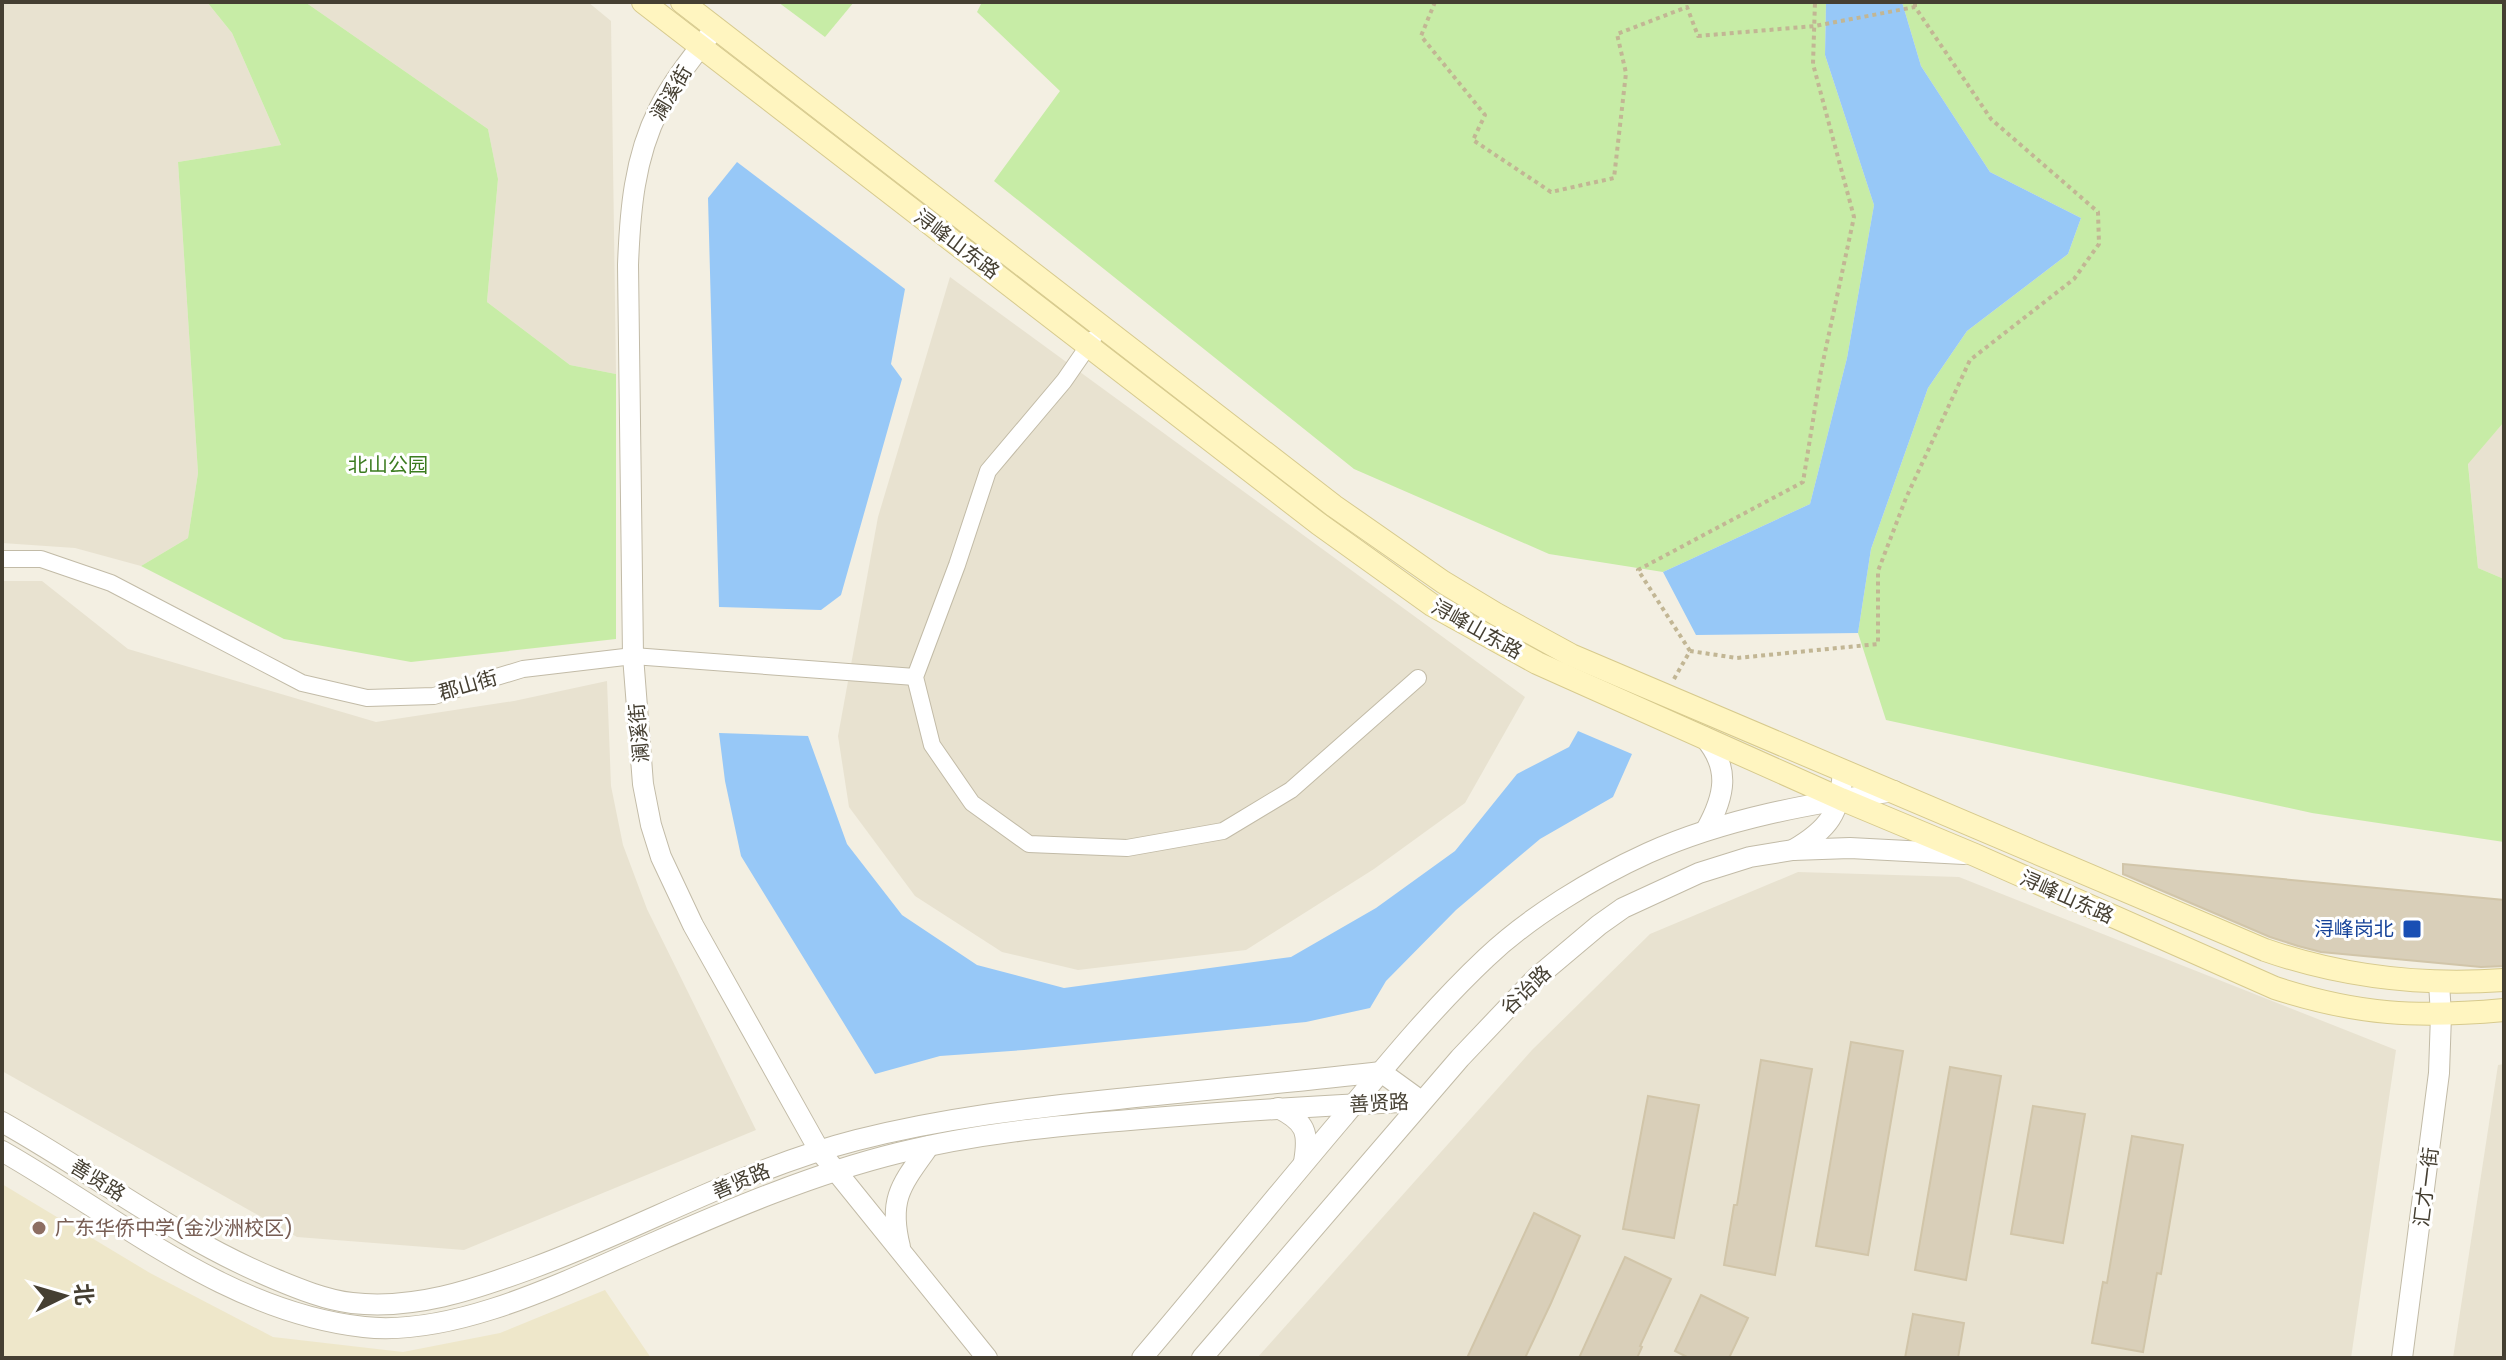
<svg xmlns="http://www.w3.org/2000/svg" width="2506" height="1360" font-family="Poppins,'Noto Sans SC',sans-serif">
  <style>
    .residential { fill: #e8e2d0 }
    .education { fill: #eee7ca }
    .green { fill: #c7eca6 }
    .water { fill: #97c8f7 }
    .building { fill: #d9cfb9; stroke: #d1c5a9; stroke-width: 2 }
    .lines { fill: none; stroke-linecap: round; stroke-linejoin: round }
    .minor-casing { stroke: #c2bba7; stroke-width: 18 }
    .tertiary-casing { stroke: #c2bba7; stroke-width: 22 }
    .secondary-casing { stroke: #d7ca8d; stroke-width: 24 }
    .path { stroke: #c2b694; stroke-width: 4; stroke-dasharray: 4 4; stroke-linecap: butt }
    .minor { stroke: #fff; stroke-width: 16 }
    .tertiary { stroke: #fff; stroke-width: 20 }
    .secondary { stroke: #fff5c0; stroke-width: 22 }
    .transit-dot { fill: #1a4fb4; stroke: #fff; stroke-width: 3 }
    .education-dot { fill: #8d6e63; stroke: #fff; stroke-width: 3 }
    .labels { text-anchor: middle; dominant-baseline: central; stroke-width: 6; stroke-linejoin: round; paint-order: stroke }
    .street-label { font-size: 20px; fill: #453f32; stroke: #fff }
    .park-label { font-size: 20px; fill: #3c7c20; stroke: #fff }
    .transit-label { font-size: 20px; fill: #164399; stroke: #fff; text-anchor: end }
    .education-label { font-size: 20px; fill: #785e54; stroke: #fff; text-anchor: start }
  </style>
  <rect width="100%" height="100%" fill="#f3efe2"/>
  <!-- residential -->
  <g class="residential">
    <path d="M 2,2 L 207,2 L 232,33 L 281,145 L 178,162 L 198,473 L 188,538 L 141,566 L 75,548 L 2,543 Z"/>
    <path d="M 305,2 L 588,2 L 611,21 L 616,374 L 570,365 L 487,302 L 498,179 L 488,129 Z"/>
    <path d="M 950,277 L 1525,697 L 1465,803 L 1374,869 L 1246,950 L 1078,970 L 1002,952 L 915,896 L 849,807 L 838,736 L 878,517 Z"/>
    <path d="M 2504,422 L 2504,579 L 2478,568 L 2468,463 Z"/>
    <path d="M 2,581 L 42,581 L 128,649 L 376,722 L 514,701 L 607,681 L 611,786 L 623,845 L 647,909 L 756,1130 L 464,1250 L 297,1237 L 2,1071 Z"/>
    <path d="M 1798,872 L 1959,877 L 2396,1050 L 2351,1358 L 1257,1358 L 1532,1050 L 1650,934 Z"/>
    <path d="M 2504,1064 L 2504,1358 L 2453,1358 L 2498,1065 Z"/>
  </g>
  <!-- education -->
  <path class="education" d="M 2,1184 L 150,1273 L 273,1337 L 403,1352 L 500,1333 L 605,1290 L 651,1358 L 2,1358 Z"/>
  <!-- green -->
  <g class="green">
    <path d="M 207,2 L 305,2 L 488,129 L 498,179 L 487,302 L 570,365 L 616,374 L 616,639 L 411,662 L 284,639 L 141,566 L 188,538 L 198,473 L 178,162 L 281,145 L 232,33 Z"/>
    <path d="M 778,2 L 854,2 L 825,37 Z"/>
    <path d="M 982,2 L 1826,2 L 1825,55 L 1874,205 L 1847,358 L 1810,504 L 1663,572 L 1549,554 L 1354,469 L 994,181 L 1060,91 L 977,12 Z"/>
    <path d="M 1902,2 L 2504,2 L 2504,422 L 2468,464 L 2478,568 L 2504,579 L 2504,842 L 2312,813 L 1886,720 L 1858,633 L 1871,549 L 1928,388 L 1967,331 L 2068,254 L 2081,218 L 1990,172 L 1921,66 Z"/>
  </g>
  <!-- water -->
  <g class="water">
    <path d="M 1826,2 L 1902,2 L 1921,66 L 1990,172 L 2081,218 L 2068,254 L 1967,331 L 1928,388 L 1871,549 L 1858,633 L 1696,635 L 1663,572 L 1810,504 L 1847,358 L 1874,205 L 1825,55 Z"/>
    <path d="M 737,162 L 905,289 L 891,364 L 902,379 L 841,595 L 821,610 L 719,607 L 708,198 Z"/>
    <path d="M 1578,731 L 1632,754 L 1613,797 L 1540,839 L 1456,910 L 1386,981 L 1370,1008 L 1306,1022 L 1024,1050 L 940,1056 L 875,1074 L 741,856 L 725,781 L 719,733 L 808,736 L 847,844 L 902,915 L 977,965 L 1064,988 L 1291,957 L 1376,908 L 1455,851 L 1517,774 L 1569,747 Z"/>
  </g>
  <!-- building -->
  <g class="building">
    <path d="M 2123,864 L 2504,900 L 2504,966 L 2481,967 L 2321,952 L 2298,946 L 2270,937 L 2123,874 Z"/>
    <path d="M 1851,1042 L 1903,1051 L 1868,1255 L 1816,1246 Z"/>
    <path d="M 1761,1060 L 1812,1069 L 1775,1275 L 1724,1265 L 1734,1205 L 1737,1205 Z"/>
    <path d="M 1950,1067 L 2001,1076 L 1966,1280 L 1915,1270 Z"/>
    <path d="M 1648,1096 L 1699,1105 L 1674,1238 L 1623,1229 Z"/>
    <path d="M 2033,1106 L 2085,1114 L 2063,1243 L 2011,1234 Z"/>
    <path d="M 2132,1136 L 2183,1145 L 2161,1274 L 2157,1273 L 2143,1352 L 2092,1343 L 2103,1282 L 2107,1283 Z"/>
    <path d="M 1534,1213 L 1580,1236 L 1551,1303 L 1525,1358 L 1467,1358 Z"/>
    <path d="M 1625,1257 L 1671,1279 L 1640,1346 L 1642,1347 L 1637,1358 L 1579,1358 Z"/>
    <path d="M 1701,1295 L 1748,1318 L 1729,1358 L 1689,1358 L 1675,1351 Z"/>
    <path d="M 1913,1314 L 1964,1323 L 1958,1358 L 1905,1358 Z"/>
  </g>
  <g class="lines">
    <!-- minor casing -->
    <g class="minor-casing">
      <g id="minor">
        <path d="M 1093,339 L 1064,381 L 988,471 L 957,565 L 915,677 L 932,745 L 972,803 L 1029,844 L 1127,848 L 1223,831 L 1291,790 L 1418,678"/>
        <path d="M 2,559 L 41,559 L 111,583 L 302,683 L 367,698 L 434,696 L 523,669 L 633,656 L 915,677"/>
      </g>
    </g>
    <!-- tertiary casing -->
    <g class="tertiary-casing">
      <g id="tertiary">
        <path d="M 715,28 C 695,54 674,79 659,109 C 634,158 630,212 628,265 L 633,656 L 643,784 L 651,825 L 661,857 L 693,925 L 819,1150 L 987,1358"/>
        <path d="M 1704,737 C 1731,768 1725,796 1706,830"/>
        <path d="M 1793,850 C 1829,829 1840,813 1843,771"/>
        <path d="M 1278,1108 C 1306,1122 1309,1132 1304,1162"/>
        <path d="M 2,1122 C 93,1173 178,1239 275,1279 C 299,1289 326,1300 352,1303 C 414,1310 473,1290 530,1269 C 640,1229 743,1169 857,1140 C 943,1118 1030,1108 1118,1099 C 1205,1090 1293,1082 1381,1072 L 1421,1101"/>
        <path d="M 2,1151 C 118,1217 227,1312 364,1327 C 456,1337 568,1280 651,1244 C 731,1209 813,1174 898,1153 C 986,1131 1076,1124 1166,1117 C 1251,1110 1336,1105 1421,1101"/>
        <path d="M 900,1247 C 888,1199 901,1185 929,1146"/>
        <path d="M 1142,1358 C 1210,1278 1276,1196 1344,1116 C 1389,1062 1434,1007 1486,958 C 1529,917 1593,878 1648,853 C 1726,818 1810,804 1894,791"/>
        <path d="M 1202,1358 L 1460,1058 L 1536,978 L 1599,925 L 1623,908 L 1699,873 L 1750,857 L 1793,850 L 1850,848 L 1964,854"/>
        <path d="M 2402,1358 L 2439,1073 L 2441,1015 L 2439,983"/>
      </g>
    </g>
    <!-- secondary casing -->
    <g class="secondary-casing">
      <g id="secondary">
        <path d="M 643,2 L 1319,524 L 1432,605 L 1537,663 L 1841,799 L 1975,855 L 2275,988 C 2359,1015 2417,1018 2504,1010"/>
        <path d="M 682,2 L 1334,506 L 1443,582 L 1496,614 L 1571,655 L 2265,950 C 2343,977 2422,986 2504,980"/>
      </g>
    </g>
    <!-- path -->
    <g class="path">
      <path d="M 1435,2 L 1421,36 L 1485,115 L 1473,140 L 1551,192 L 1614,178 L 1626,73 L 1617,34 L 1687,7 L 1698,36 L 1815,26 L 1915,7"/>
      <path d="M 1690,651 L 1638,570 L 1803,482 L 1821,371 L 1854,217 L 1813,64 L 1815,2"/>
      <path d="M 1674,679 L 1690,651 L 1737,658 L 1878,644 L 1878,571 L 1906,498 L 1970,360 L 2074,279 L 2099,244 L 2098,212 L 1991,119 L 1915,7 L 1915,2"/>
    </g>
    <!-- minor -->
    <use href="#minor" class="minor"/>
    <!-- tertiary -->
    <use href="#tertiary" class="tertiary"/>
    <!-- secondary -->
    <use href="#secondary" class="secondary"/>
  </g>
  <!-- markers -->
  <rect class="transit-dot" x="2402" y="919" width="20" height="20" rx="4"/>
  <circle class="education-dot" cx="39" cy="1228" r="8"/>
  <g class="labels">
    <!-- street labels -->
    <g class="street-label">
      <text transform="translate(671 93) rotate(-59)">澜溪街</text>
      <text transform="translate(957 244) rotate(37)">浔峰山东路</text>
      <text transform="translate(1477 629) rotate(29)">浔峰山东路</text>
      <text transform="translate(468 685) rotate(-16)">郡山街</text>
      <text transform="translate(639 733) rotate(-95)">澜溪街</text>
      <text transform="translate(2067 897) rotate(24)">浔峰山东路</text>
      <text transform="translate(1526 990) rotate(-44)">谷诒路</text>
      <text transform="translate(1379 1103) rotate(-3)">善贤路</text>
      <text transform="translate(98 1180) rotate(32)">善贤路</text>
      <text transform="translate(741 1181) rotate(-23)">善贤路</text>
      <text transform="translate(2426 1187) rotate(-83)">汇才一街</text>
    </g>
    <!-- park labels -->
    <g class="park-label">
      <text x="388" y="465">北山公园</text>
    </g>
    <!-- transit labels -->
    <g class="transit-label">
      <text x="2394" y="929">浔峰岗北</text>
    </g>
    <!-- education labels -->
    <g class="education-label">
      <text x="55" y="1228">广东华侨中学(金沙洲校区)</text>
    </g>
  </g>
  <!-- border -->
  <rect width="2506" height="1360" fill="none" stroke="#453f32" stroke-width="8"/>
  <!-- north arrow -->
  <g transform="translate(64 1296) rotate(85)" stroke="#ffffff" stroke-width="6" paint-order="stroke">
  <path d="M0-6L14 30L0 20L-14 30Z" fill="#453f32"/>
  <text y="-12" font-size="22" font-weight="bold" text-anchor="middle" fill="#453f32">北</text>
  </g>
</svg>
